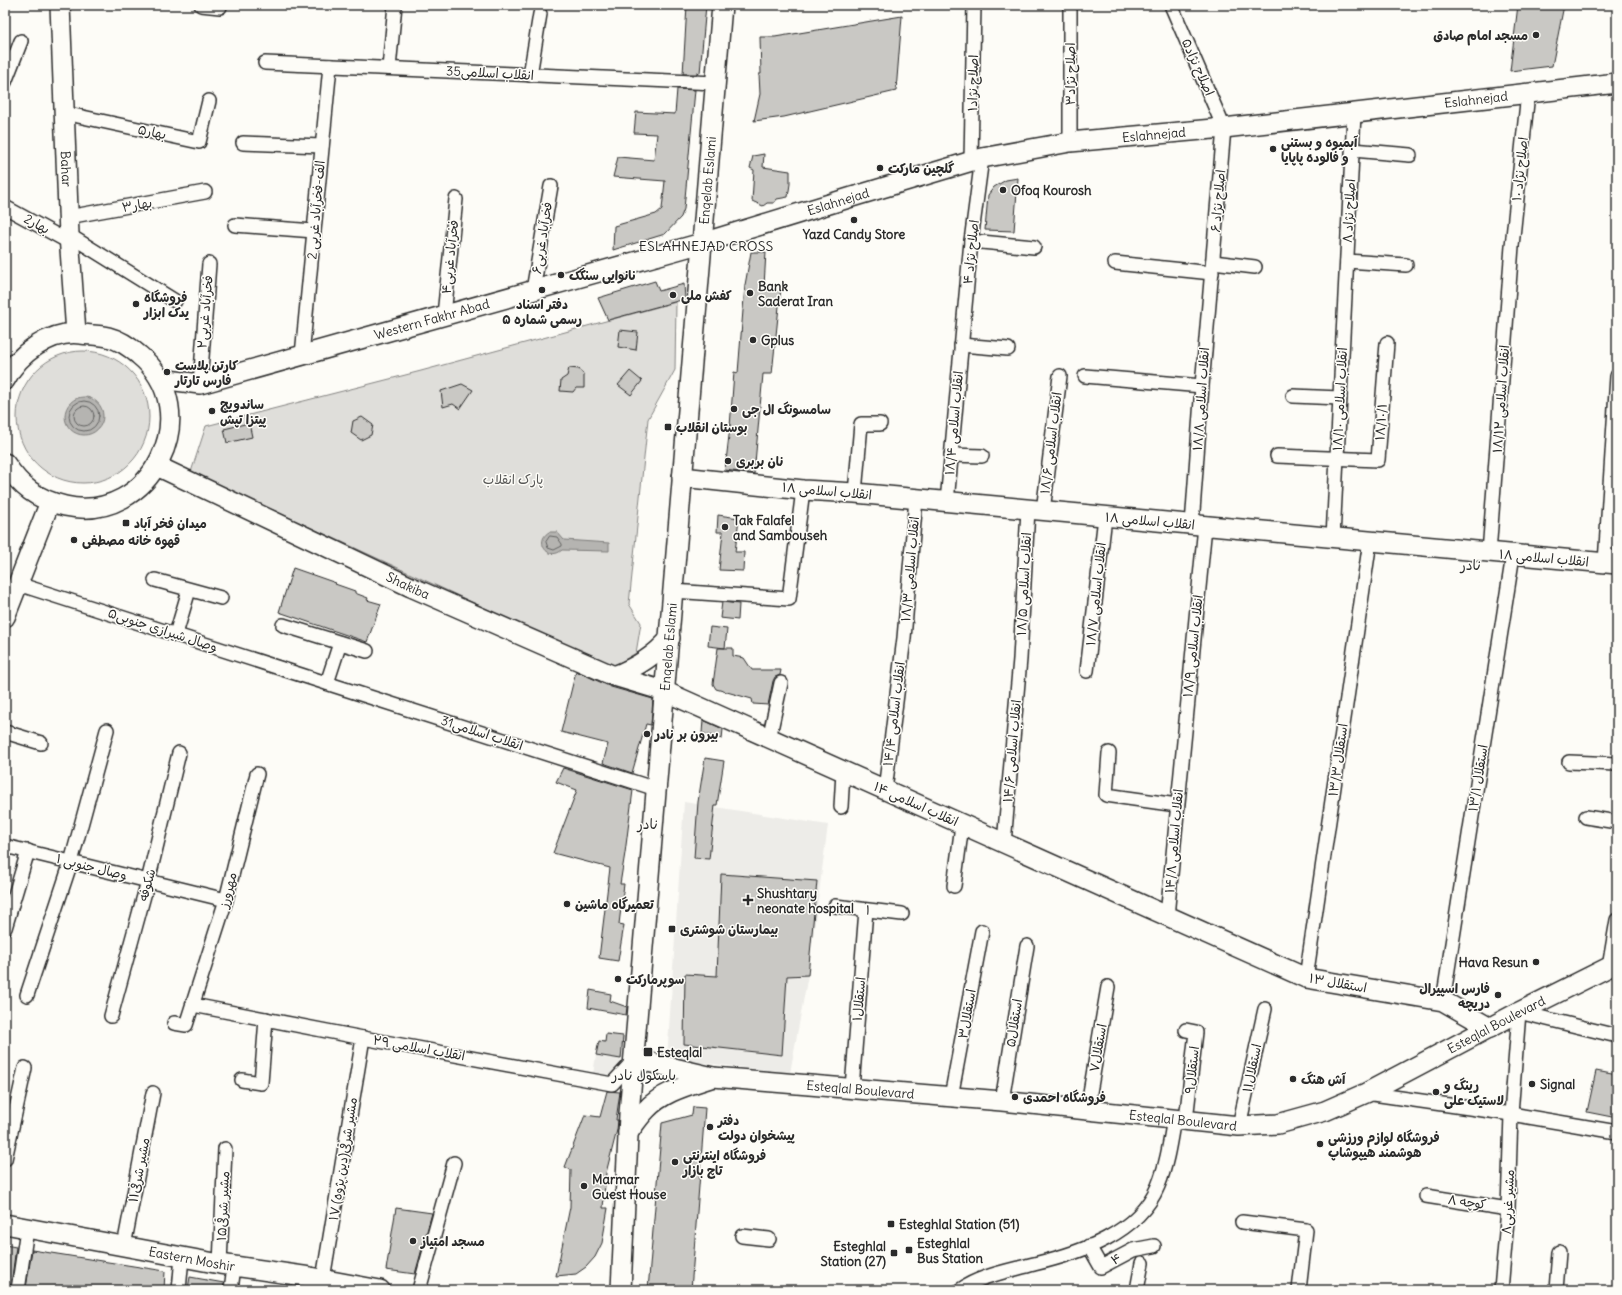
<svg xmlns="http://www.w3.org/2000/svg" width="1622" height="1295" font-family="Delius,'Playpen Sans Arabic',sans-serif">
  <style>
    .built { fill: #edece8 }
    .green { fill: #dfdeda; stroke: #858482 }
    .water { fill: #b5b4b1; stroke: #7e7d7b }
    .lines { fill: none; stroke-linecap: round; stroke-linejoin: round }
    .shore { stroke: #626261; stroke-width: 1 }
    .building { fill: #c9c8c4; stroke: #2b2b2b }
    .street-casing { stroke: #2b2b2b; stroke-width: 16 }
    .secondary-casing { stroke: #2b2b2b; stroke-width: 22 }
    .street { stroke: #fdfcf7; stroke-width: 13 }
    .secondary { stroke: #fdfcf7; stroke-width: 19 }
    .poi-dot { fill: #2b2b2b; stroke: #fdfcf7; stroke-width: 1.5 }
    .labels { text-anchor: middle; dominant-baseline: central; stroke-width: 3; stroke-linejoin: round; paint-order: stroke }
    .poi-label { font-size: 13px; font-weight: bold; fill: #2b2b2b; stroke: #fdfcf7; text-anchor: start }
    .street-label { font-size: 13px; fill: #2b2b2b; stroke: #fdfcf7 }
    .park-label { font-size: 13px; fill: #585857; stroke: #fdfcf7 }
    .neighbourhood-label { font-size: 14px; fill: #2b2b2b; stroke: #fdfcf7 }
  </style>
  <rect width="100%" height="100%" fill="#fdfcf7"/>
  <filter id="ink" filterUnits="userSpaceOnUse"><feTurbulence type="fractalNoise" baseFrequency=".025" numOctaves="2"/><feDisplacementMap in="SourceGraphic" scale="8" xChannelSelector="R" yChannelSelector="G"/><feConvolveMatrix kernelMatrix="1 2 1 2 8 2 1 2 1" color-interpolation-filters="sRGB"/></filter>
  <g filter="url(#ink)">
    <!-- built -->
    <g class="built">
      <path d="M 684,802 L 828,825 L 808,975 L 790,1073 L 667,1059 Z"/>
      <path d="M 596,1055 L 621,1059 L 617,1078 L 593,1074 Z"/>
    </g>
    <!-- green -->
    <g class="green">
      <path d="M 676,302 L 675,370 L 648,419 L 629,604 L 641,623 L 636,653 L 612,667 L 191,472 L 206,426 L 421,371 Z"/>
      <circle cx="83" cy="417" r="66"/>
    </g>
    <!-- water -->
    <g class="water">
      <circle cx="84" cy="416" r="19"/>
      <path d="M 549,532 L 557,532 L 564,540 L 609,543 L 609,551 L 562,550 C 548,562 534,541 549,532 Z"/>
    </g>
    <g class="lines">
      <!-- shore -->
      <g class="shore">
        <circle cx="84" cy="416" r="15"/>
        <circle cx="84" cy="416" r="10"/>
        <path d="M 550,536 L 557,537 L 562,544 L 562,546 L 554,550 L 548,548 L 546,542 Z"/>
      </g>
    </g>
    <!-- building -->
    <g class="building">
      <path d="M 687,5 L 706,5 L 700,73 L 697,72 L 697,74 L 683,74 Z"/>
      <path d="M 1518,5 L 1564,5 L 1552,66 L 1510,71 Z"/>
      <path d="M 902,16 L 896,91 L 784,117 L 754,121 L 760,94 L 759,74 L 761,74 L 760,37 L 775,37 Z"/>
      <path d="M 677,89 L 695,90 L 684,209 L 681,217 L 665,234 L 613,250 L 614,226 L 656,214 L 662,209 L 665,181 L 613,177 L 618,157 L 654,160 L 657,134 L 634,133 L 636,112 L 675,114 Z"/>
      <path d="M 764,154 L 763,167 L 790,171 L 790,184 L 788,197 L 777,199 L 774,203 L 767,203 L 763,206 L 752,201 L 754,170 L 750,168 L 753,156 Z"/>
      <path d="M 1018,178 L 1014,231 L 985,230 L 988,195 L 994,187 L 1006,180 Z"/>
      <path d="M 751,252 L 766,252 L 764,286 L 781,287 L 772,374 L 763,374 L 754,474 L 725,470 L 730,427 L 734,372 L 738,373 L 745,285 Z"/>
      <path d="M 655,281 L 659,291 L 684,284 L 685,299 L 608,320 L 598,298 Z"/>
      <path d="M 620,330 L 638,332 L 636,350 L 618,347 Z"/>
      <path d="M 569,368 L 579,369 L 584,375 L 584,388 L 576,388 L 573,392 L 560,391 L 561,380 L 567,376 Z"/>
      <path d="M 630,371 L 642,381 L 631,395 L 618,385 Z"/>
      <path d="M 462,384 L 473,390 L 460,409 L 453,404 L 443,407 L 441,391 Z"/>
      <path d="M 362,417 L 373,425 L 371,435 L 361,440 L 351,433 L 353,421 Z"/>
      <path d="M 249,423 L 252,437 L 227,443 L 224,429 Z"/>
      <path d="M 718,515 L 739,518 L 735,552 L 744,552 L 743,571 L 719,570 L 723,532 L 717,532 Z"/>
      <path d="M 293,568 L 336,583 L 335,584 L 355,591 L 355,593 L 368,598 L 367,600 L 381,604 L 367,642 L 279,612 Z"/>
      <path d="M 722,602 L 739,604 L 738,620 L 720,618 Z"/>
      <path d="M 710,627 L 727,629 L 725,648 L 733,648 L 733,656 L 744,658 L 752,670 L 781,670 L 780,675 L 775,677 L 773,681 L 768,705 L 753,704 L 752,699 L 716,689 L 713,684 L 718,648 L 725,648 L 708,646 Z"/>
      <path d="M 576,671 L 611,687 L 653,699 L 651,725 L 646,724 L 632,773 L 603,763 L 608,744 L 561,732 Z"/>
      <path d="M 703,720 L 723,729 L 722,739 L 702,733 Z"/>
      <path d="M 705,758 L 724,761 L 717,805 L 715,805 L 709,859 L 694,858 L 698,802 Z"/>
      <path d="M 563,768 L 633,790 L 625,853 L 620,884 L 624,884 L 619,924 L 624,925 L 618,961 L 599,958 L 610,868 L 553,853 L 577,790 L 556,782 Z"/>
      <path d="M 721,874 L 817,881 L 808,975 L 787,976 L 782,1055 L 684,1044 L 685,974 L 717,976 Z"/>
      <path d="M 590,990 L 611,994 L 610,1001 L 627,1007 L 626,1015 L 588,1008 Z"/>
      <path d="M 606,1034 L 623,1036 L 621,1059 L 596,1055 L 599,1041 L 605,1042 Z"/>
      <path d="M 1596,1071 L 1617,1075 L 1617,1118 L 1587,1112 Z"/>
      <path d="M 607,1091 L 620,1092 L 616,1120 L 618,1120 L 617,1130 L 606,1173 L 603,1208 L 608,1208 L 602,1243 L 595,1257 L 586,1267 L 576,1274 L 556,1276 L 570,1207 L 571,1170 L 565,1167 L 585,1115 L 600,1117 Z"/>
      <path d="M 693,1107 L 705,1108 L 691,1290 L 648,1290 L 662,1123 L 692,1115 Z"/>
      <path d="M 396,1208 L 432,1213 L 415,1274 L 386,1270 Z"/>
      <path d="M 5,1245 L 16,1247 L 11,1285 L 5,1284 Z"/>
      <path d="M 32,1250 L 165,1271 L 164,1290 L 39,1290 L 26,1288 Z"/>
      <path d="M 190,1277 L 224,1283 L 223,1290 L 188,1289 Z"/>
    </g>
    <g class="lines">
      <!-- street casing -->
      <g class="street-casing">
        <g id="street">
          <path d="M 201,5 L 220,7"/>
          <path d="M 1070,5 L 1070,142"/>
          <path d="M 1171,5 L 1224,128 L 1202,386 L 1192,525"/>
          <path d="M 265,63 L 715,83"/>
          <path d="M 389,68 L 395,5"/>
          <path d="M 530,75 L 540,14"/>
          <path d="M 5,82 L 21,41"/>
          <path d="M 64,113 L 199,142 L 209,101"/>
          <path d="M 243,143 L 322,146"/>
          <path d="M 1353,150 L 1410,155"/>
          <path d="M 971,161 L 974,5"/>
          <path d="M 5,207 L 69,242"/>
          <path d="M 68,217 L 205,192"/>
          <path d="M 235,225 L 314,231"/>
          <path d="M 69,235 L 175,301"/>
          <path d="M 971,241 L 1034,247"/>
          <path d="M 1347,261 L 1406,265"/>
          <path d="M 1213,262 L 1255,267"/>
          <path d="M 1115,263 L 1212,273"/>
          <path d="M 533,290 L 551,186"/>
          <path d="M 444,315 L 456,199"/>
          <path d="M 961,345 L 1008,349"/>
          <path d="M 302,355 L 330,66"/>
          <path d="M 1085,376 L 1202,386"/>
          <path d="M 200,384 L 209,264"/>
          <path d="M 1293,396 L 1340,398"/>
          <path d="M 951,455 L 982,456"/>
          <path d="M 1277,456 L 1378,460 L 1387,343"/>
          <path d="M 855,493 L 861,424 L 880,424"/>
          <path d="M 947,502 L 971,241 L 982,158"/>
          <path d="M 1043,511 L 1060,376"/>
          <path d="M 1333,538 L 1354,114"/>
          <path d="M 1489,553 L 1512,246 L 1528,93"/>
          <path d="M 1605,563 L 1617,376"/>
          <path d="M 155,580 L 221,598"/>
          <path d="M 18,584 L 656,789"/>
          <path d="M 673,591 L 789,599 L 803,490"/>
          <path d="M 283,625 L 367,651"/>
          <path d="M 176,634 L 189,590"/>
          <path d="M 1087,671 L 1105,517"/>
          <path d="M 327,683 L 340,643"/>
          <path d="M 5,732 L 41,743"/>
          <path d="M 769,739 L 781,683"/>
          <path d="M 1109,753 L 1106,795 L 1177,805"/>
          <path d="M 1569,762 L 1617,764"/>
          <path d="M 885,790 L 904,638 L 916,499"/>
          <path d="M 841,807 L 843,772"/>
          <path d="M 1586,817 L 1617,822"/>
          <path d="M 1004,843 L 1020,659 L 1028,509"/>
          <path d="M 5,846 L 226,900"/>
          <path d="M 954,886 L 962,825"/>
          <path d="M 835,906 L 902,914"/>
          <path d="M 1167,916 L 1205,526"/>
          <path d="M 5,928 L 28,851"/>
          <path d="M 1615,969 L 1609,967 L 1617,920"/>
          <path d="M 1306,978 L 1370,541"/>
          <path d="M 27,995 L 71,862 L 107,730"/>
          <path d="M 1443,1001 L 1513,555"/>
          <path d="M 193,1005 L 363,1038 L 612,1084 L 635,1059"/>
          <path d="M 111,1016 L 148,881 L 179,753"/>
          <path d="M 174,1023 L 186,1025 L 226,900 L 257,774"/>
          <path d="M 1186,1030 L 1196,1032 L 1186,1120"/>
          <path d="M 242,1080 L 261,1083 L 266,1019"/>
          <path d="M 852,1088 L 866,910"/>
          <path d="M 1366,1093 L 1511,1114 L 1617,1132"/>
          <path d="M 951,1097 L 982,931"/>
          <path d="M 1002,1101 L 1027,946"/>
          <path d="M 1087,1110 L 1108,987"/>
          <path d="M 1239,1126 L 1265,1009"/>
          <path d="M 5,1159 L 25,1068"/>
          <path d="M 1426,1196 L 1508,1209"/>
          <path d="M 1242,1222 L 1306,1230 L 1299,1290"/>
          <path d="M 742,1236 L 769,1239"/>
          <path d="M 124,1246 L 153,1093"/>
          <path d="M 1089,1246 L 1101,1267 L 1133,1250 L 1154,1246"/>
          <path d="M 220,1264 L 225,1149"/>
          <path d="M 323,1279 L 363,1038"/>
          <path d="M 18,1290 L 27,1229"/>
          <path d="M 179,1290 L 182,1257"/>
          <path d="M 231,1290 L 234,1266"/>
          <path d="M 419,1290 L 454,1163"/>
          <path d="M 960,1290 C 982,1275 1009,1271 1034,1264 C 1080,1253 1138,1234 1158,1186 C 1167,1164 1170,1142 1174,1118"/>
          <path d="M 1137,1290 L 1142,1263"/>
          <path d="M 1501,1290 L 1508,1209 L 1511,1114 L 1519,1012 L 1617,1036"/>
          <path d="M 1556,1290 L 1559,1252"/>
        </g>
      </g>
      <!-- secondary casing -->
      <g class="secondary-casing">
        <g id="secondary">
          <path id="s1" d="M 60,5 L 69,235 L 76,333"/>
          <path id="s2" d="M 160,379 L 200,384 L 702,243 L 852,197 L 982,158 L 1070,142 L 1224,128 L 1617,83"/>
          <path d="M 5,380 C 18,354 50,330 81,334 C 90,335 99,335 108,337 C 120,340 130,347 139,355 C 208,411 151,525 65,506 C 36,499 21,487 5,463"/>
          <path id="s3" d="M 157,466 L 411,587 L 614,676 L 664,691 L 1306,978 L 1443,1001 L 1490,1028"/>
          <path d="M 682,477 L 803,490 L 855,493 L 1617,564"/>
          <path d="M 5,617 L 50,502"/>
          <path d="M 614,676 C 635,668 655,656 670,638"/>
          <path id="s4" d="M 635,1059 L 713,1077 L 1002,1101 L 1239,1126 L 1278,1124 L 1325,1111 L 1366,1093 L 1519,1012 L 1617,963"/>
          <path d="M 628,1133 C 634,1125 639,1117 646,1110 C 663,1091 690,1085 713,1077"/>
          <path id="s5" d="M 5,1224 L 220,1264 L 310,1277 L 380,1290"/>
          <path id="s6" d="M 621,1290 L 629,1114 L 722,5"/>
        </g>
      </g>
      <!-- street -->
      <use href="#street" class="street"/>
      <!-- secondary -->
      <use href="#secondary" class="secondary"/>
    </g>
  </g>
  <!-- markers -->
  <g class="poi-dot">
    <circle cx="1536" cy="35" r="4"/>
    <circle cx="1273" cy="149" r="4"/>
    <circle cx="880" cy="168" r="4"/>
    <circle cx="1003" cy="190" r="4"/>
    <circle cx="854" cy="220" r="4"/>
    <circle cx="561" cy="275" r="4"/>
    <circle cx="542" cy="290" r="4"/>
    <circle cx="750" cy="293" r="4"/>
    <circle cx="673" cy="295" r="4"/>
    <circle cx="136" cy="304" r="4"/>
    <circle cx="753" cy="340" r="4"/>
    <circle cx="167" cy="372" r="4"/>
    <circle cx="734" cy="409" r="4"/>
    <circle cx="212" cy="411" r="4"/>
    <rect x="664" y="423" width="8" height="8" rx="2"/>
    <circle cx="728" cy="461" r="4"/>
    <rect x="122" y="519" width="8" height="8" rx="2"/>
    <circle cx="725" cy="527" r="4"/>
    <circle cx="74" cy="540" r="4"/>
    <circle cx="647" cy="734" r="4"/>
    <path d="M746 894h4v4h4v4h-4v4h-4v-4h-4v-4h4z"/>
    <circle cx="567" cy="904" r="4"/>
    <rect x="668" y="925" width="8" height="8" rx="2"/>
    <circle cx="1536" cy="962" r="4"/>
    <circle cx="618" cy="979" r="4"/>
    <circle cx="1498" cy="995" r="4"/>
    <rect x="643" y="1047" width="10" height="10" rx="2"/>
    <circle cx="1293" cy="1079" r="4"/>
    <circle cx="1532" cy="1084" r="4"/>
    <circle cx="1436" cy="1092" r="4"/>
    <circle cx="1015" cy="1097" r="4"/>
    <circle cx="710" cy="1127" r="4"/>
    <circle cx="1320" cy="1144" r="4"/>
    <circle cx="675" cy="1162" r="4"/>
    <circle cx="584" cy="1186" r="4"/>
    <rect x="887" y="1220" width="8" height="8" rx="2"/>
    <circle cx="413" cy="1241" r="4"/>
    <rect x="905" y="1246" width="8" height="8" rx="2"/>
    <rect x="890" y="1249" width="8" height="8" rx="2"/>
  </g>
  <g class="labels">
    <!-- poi labels -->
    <g class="poi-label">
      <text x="1528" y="35" text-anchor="end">مسجد امام صادق</text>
      <text x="1281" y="142">آبمیوه و بستنی<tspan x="1281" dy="15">و فالوده پاپایا</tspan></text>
      <text x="888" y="168">گلچین مارکت</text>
      <text x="1011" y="190">Ofoq Kourosh</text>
      <text x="854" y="234" text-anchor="middle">Yazd Candy Store</text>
      <text x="569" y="275">نانوایی سنگک</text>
      <text x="758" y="286">Bank<tspan x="758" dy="15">Saderat Iran</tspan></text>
      <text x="681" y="295">کفش ملی</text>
      <text x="144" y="297">فروشگاه<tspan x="144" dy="15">یدک ابزار</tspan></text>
      <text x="542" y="304" text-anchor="middle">دفتر اسناد<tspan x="542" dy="15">رسمی شماره ۵</tspan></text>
      <text x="761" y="340">Gplus</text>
      <text x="175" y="365">کارتن پلاست<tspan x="175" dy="15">فارس تارتار</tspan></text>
      <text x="220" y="404">ساندویچ<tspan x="220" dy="15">پیتزا تپش</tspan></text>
      <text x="742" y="409">سامسونگ ال جی</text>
      <text x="676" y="427">بوستان انقلاب</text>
      <text x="736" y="461">نان بربری</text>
      <text x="733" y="520">Tak Falafel<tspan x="733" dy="15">and Sambouseh</tspan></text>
      <text x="134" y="523">میدان فخر آباد</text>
      <text x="82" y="540">قهوه خانه مصطفی</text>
      <text x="655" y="734">بیرون بر نادر</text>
      <text x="757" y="893">Shushtary<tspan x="757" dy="15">neonate hospital</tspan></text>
      <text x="575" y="904">تعمیرگاه ماشین</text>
      <text x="680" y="929">بیمارستان شوشتری</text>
      <text x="1528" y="962" text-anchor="end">Hava Resun</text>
      <text x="626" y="979">سوپرمارکت</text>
      <text x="1490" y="988" text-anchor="end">فارس اسپیرال<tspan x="1490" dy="15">دریچه</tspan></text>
      <text x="657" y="1052">Esteqlal</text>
      <text x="1301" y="1079">آش هنگ</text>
      <text x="1540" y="1084">Signal</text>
      <text x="1444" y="1085">رینگ و<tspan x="1444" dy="15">لاستیک علی</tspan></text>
      <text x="1023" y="1097">فروشگاه احمدی</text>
      <text x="718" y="1120">دفتر<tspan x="718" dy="15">پیشخوان دولت</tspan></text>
      <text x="1328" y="1137">فروشگاه لوازم ورزشی<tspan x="1328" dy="15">هوشمند هیپوشاپ</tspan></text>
      <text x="683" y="1155">فروشگاه اینترنتی<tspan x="683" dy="15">تاچ بازار</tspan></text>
      <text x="592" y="1179">Marmar<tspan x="592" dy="15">Guest House</tspan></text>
      <text x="899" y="1224">Esteghlal Station (51)</text>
      <text x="421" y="1241">مسجد امتیاز</text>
      <text x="917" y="1243">Esteghlal<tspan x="917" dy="15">Bus Station</tspan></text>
      <text x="886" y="1246" text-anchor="end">Esteghlal<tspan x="886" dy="15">Station (27)</tspan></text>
    </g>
    <!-- street labels -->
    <g class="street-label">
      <text transform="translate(1198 67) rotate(66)">اصلاح نژاد۵</text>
      <text transform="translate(490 73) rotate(3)">35انقلاب اسلامی</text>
      <text transform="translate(1070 74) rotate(-90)">اصلاح نژاد۳</text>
      <text transform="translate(973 83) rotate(-89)">اصلاح نژاد۱</text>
      <text stroke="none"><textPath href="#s2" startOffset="1352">Eslahnejad</textPath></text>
      <text transform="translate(152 132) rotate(12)">بهار۵</text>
      <text stroke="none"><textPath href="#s2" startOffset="1028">Eslahnejad</textPath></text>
      <text stroke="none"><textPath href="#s1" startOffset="164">Bahar</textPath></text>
      <text transform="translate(1520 169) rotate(-84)">۱۰ اصلاح نژاد</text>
      <text stroke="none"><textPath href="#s6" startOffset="1113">Enqelab Eslami</textPath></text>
      <text stroke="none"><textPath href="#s2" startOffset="704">Eslahnejad</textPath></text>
      <text transform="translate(1218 201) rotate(-85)">۶ اصلاح نژاد</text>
      <text transform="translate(137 205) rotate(-10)">بهار۳</text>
      <text transform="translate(316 210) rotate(-85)">2 الف-فخرآباد غربی</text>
      <text transform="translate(1349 211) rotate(-87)">۸ اصلاح نژاد</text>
      <text transform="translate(37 224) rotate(29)">2بهار</text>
      <text transform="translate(542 238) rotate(-81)">۶فخرآباد غربی</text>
      <text transform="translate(971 252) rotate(-84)">۴ اصلاح نژاد</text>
      <text transform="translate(450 257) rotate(-84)">۴فخرآباد غربی</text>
      <text transform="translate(205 312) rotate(-85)">۲فخرآباد غربی</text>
      <text stroke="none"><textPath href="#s2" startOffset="281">Western Fakhr Abad</textPath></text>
      <text transform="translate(1201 399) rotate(-86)">۱۸/۸ انقلاب اسلامی</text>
      <text transform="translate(1340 399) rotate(-87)">۱۸/۱۰ انقلاب اسلامی</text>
      <text transform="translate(1501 399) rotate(-86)">۱۸/۱۲ انقلاب اسلامی</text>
      <text transform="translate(1381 422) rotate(-86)">۱۸/۱۰/۱</text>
      <text transform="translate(954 423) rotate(-85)">۱۸/۴ انقلاب اسلامی</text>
      <text transform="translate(1051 443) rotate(-83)">۱۸/۶ انقلاب اسلامی</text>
      <text transform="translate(827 491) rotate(5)">۱۸ انقلاب اسلامی</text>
      <text transform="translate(1150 521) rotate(5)">۱۸ انقلاب اسلامی</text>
      <text transform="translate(1544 558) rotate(5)">۱۸ انقلاب اسلامی</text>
      <text transform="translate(910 569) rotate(-85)">۱۸/۳ انقلاب اسلامی</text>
      <text transform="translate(1024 584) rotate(-87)">۱۸/۵ انقلاب اسلامی</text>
      <text stroke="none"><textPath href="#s3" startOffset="278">Shakiba</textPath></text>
      <text transform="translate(1096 594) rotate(-84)">۱۸/۷ انقلاب اسلامی</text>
      <text transform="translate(163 630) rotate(18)">۵وصال شیرازی جنوبی</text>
      <text transform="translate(1193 646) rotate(-84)">۱۸/۹ انقلاب اسلامی</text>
      <text stroke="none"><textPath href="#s6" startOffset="645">Enqelab Eslami</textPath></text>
      <text transform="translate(894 714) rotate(-83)">۱۴/۴ انقلاب اسلامی</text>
      <text transform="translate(482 733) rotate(18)">31انقلاب اسلامی</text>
      <text transform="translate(1012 751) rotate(-85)">۱۴/۶ انقلاب اسلامی</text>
      <text transform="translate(1338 760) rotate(-82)">۱۳/۳ استقلال</text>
      <text transform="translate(1478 778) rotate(-81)">۱۳/۱ استقلال</text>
      <text transform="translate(916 804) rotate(24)">۱۴ انقلاب اسلامی</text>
      <text transform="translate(1174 841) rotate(-85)">۱۴/۸ انقلاب اسلامی</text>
      <text transform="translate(92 867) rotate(14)">وصال جنوبی ۱</text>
      <text transform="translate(147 885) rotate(-75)">شکوفه</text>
      <text transform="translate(228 890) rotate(-75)">مهرورز</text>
      <text transform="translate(868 910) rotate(6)">۱</text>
      <text transform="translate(1338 983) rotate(10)">۱۳ استقلال</text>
      <text transform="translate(859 999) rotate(-85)">استقلال۱</text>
      <text transform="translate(967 1014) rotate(-80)">استقلال۳</text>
      <text transform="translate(1014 1023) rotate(-81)">استقلال۵</text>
      <text stroke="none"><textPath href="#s4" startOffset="888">Esteqlal Boulevard</textPath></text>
      <text transform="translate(419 1048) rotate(10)">انقلاب اسلامی ۲۹</text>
      <text transform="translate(1098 1048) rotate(-80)">استقلال۷</text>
      <text transform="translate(1252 1068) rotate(-78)">استقلال۱۱</text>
      <text transform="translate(1192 1070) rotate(-84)">استقلال۹</text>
      <text stroke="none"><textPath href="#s4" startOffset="228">Esteqlal Boulevard</textPath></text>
      <text stroke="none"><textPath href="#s4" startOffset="552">Esteqlal Boulevard</textPath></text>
      <text transform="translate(343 1159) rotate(-81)">۱۷ مشیر شرقی(دین پژوه)</text>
      <text transform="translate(139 1170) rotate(-79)">مشیر شرقی۱۱</text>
      <text transform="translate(1467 1202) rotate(8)">کوچه ۸</text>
      <text transform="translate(1508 1202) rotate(-87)">مشیر غربی۸</text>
      <text transform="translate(223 1206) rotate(-87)">مشیر شرقی۱۵</text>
      <text stroke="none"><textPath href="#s5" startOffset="190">Eastern Moshir</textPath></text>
      <text transform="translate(1116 1259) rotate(-27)">۴</text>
    </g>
    <!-- park labels -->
    <g class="park-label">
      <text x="513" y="479">پارک انقلاب</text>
    </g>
    <!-- neighbourhood labels -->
    <g class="neighbourhood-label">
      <text x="706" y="246">ESLAHNEJAD CROSS</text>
      <text x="1471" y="565">نادر</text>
      <text x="648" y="824">نادر</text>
      <text x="644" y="1075">باسکول نادر</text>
    </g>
  </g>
  <!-- margin -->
  <rect width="1622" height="1295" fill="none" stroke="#fdfcf7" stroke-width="20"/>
  <rect x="10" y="10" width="1602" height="1275" fill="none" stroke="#2b2b2b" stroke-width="1.5" filter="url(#ink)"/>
</svg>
